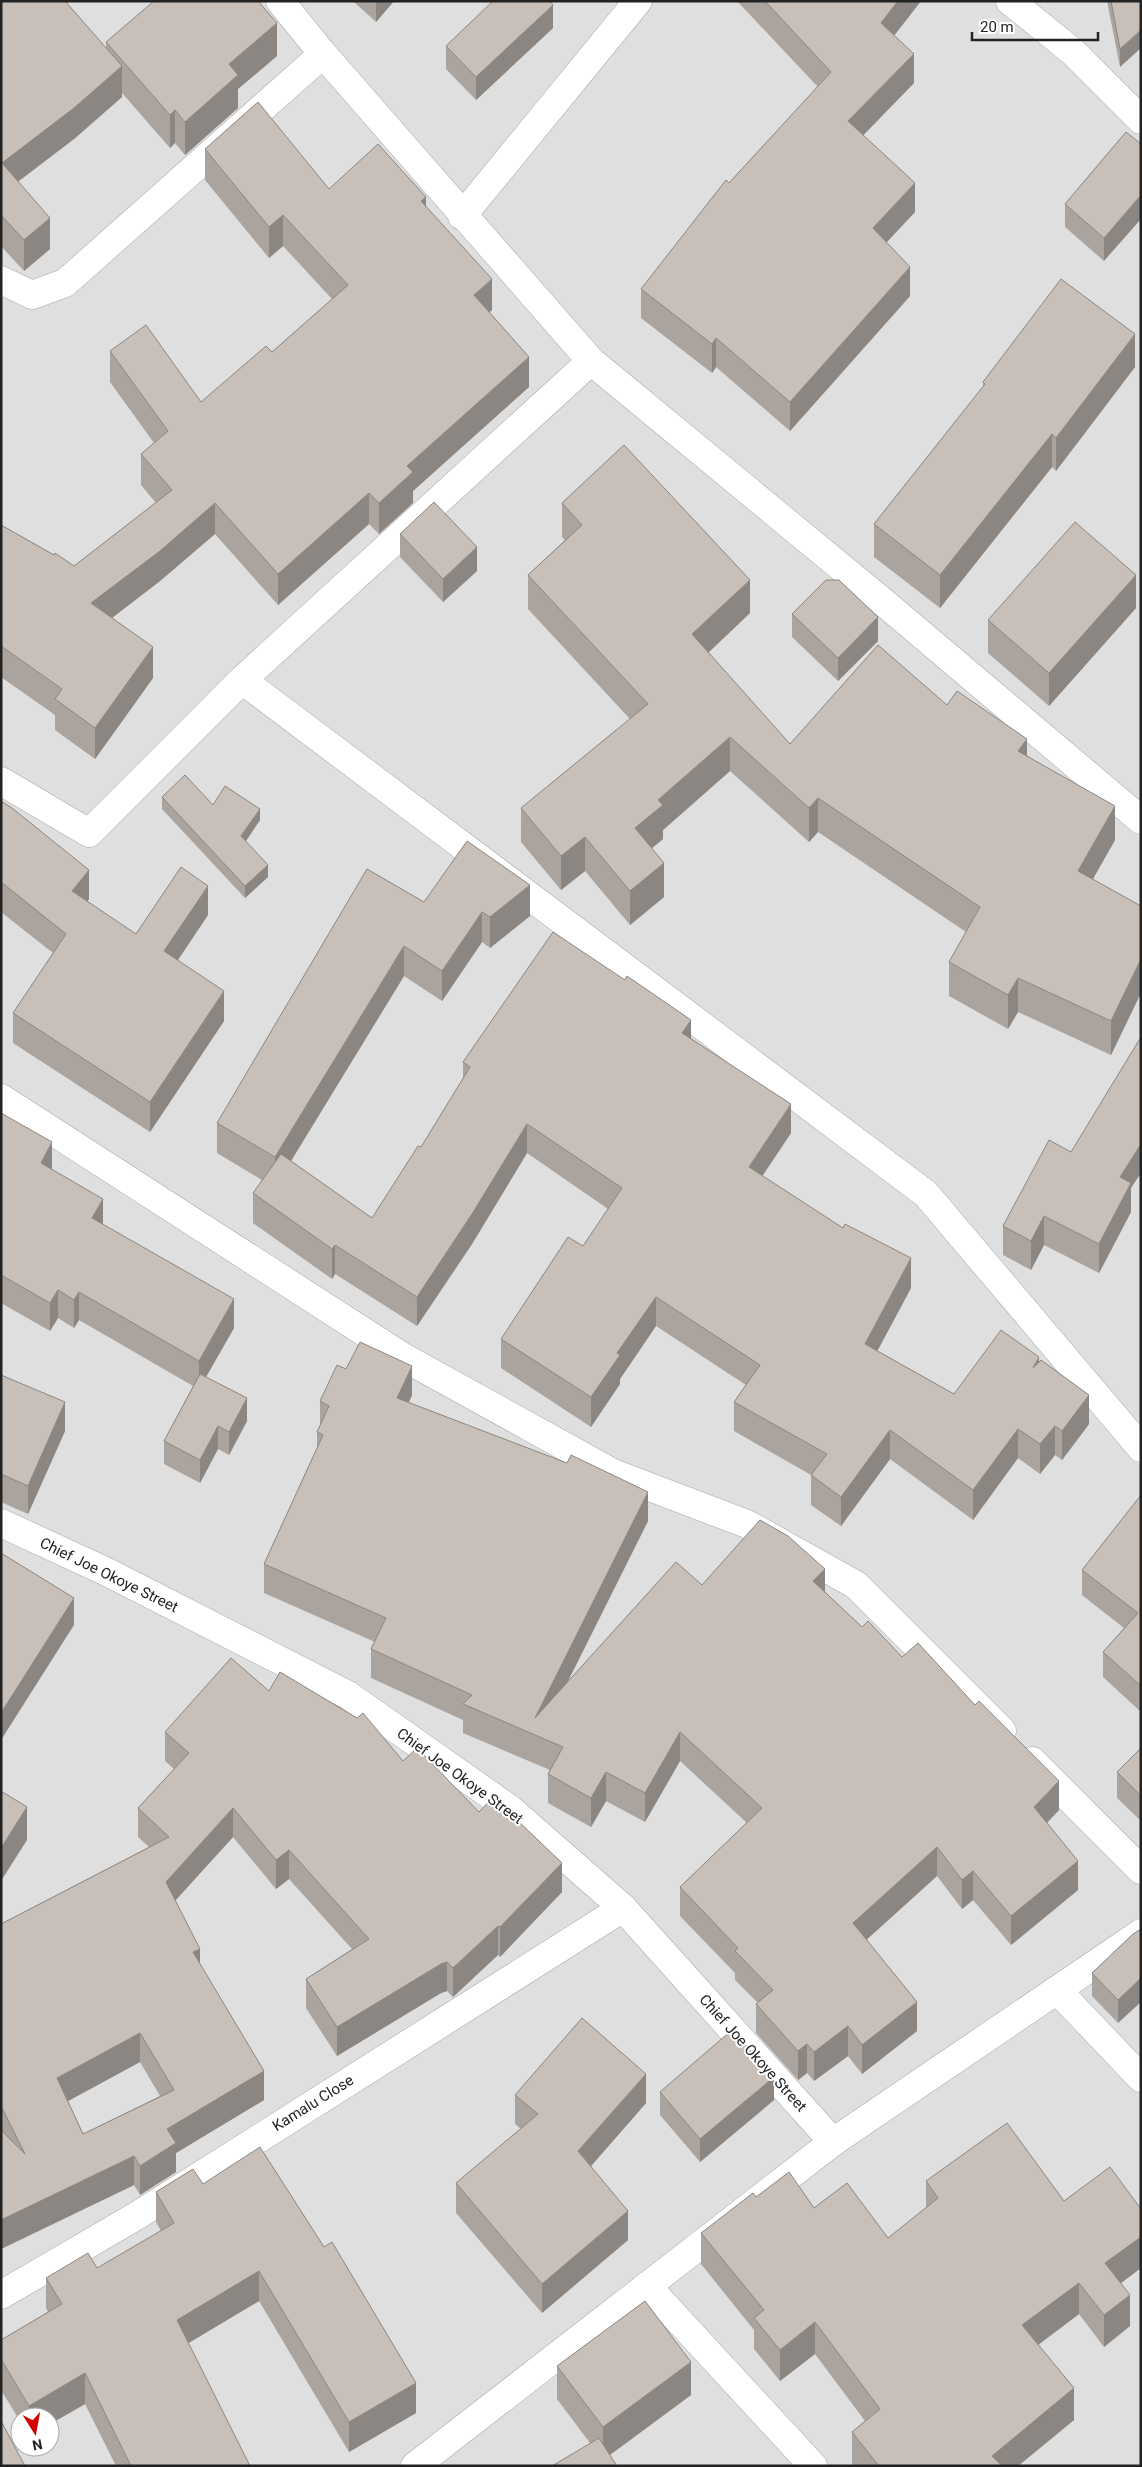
<svg xmlns="http://www.w3.org/2000/svg" width="1142" height="2467" font-family="Roboto,sans-serif">
  <style>
    .residential { fill: #e0dfdf; fill-rule: evenodd }
    .lines { fill: none; stroke-linecap: round; stroke-linejoin: round }
    .minor-casing { stroke: #a9a9a9; stroke-width: 29 }
    .minor { stroke: #fff; stroke-width: 28 }
    .wall { fill: #aba49e; fill-rule: evenodd }
    .shaded-wall { fill: #8b8681 }
    .building { fill: #c7bfb8; stroke: #8b8681; fill-rule: evenodd }
    .labels { text-anchor: middle; dominant-baseline: central; stroke-width: 4; stroke-linejoin: round; paint-order: stroke }
    .street-label { font-size: 15px; fill: #222; stroke: #fff }
  </style>
  <rect width="100%" height="100%" fill="#f2efe9"/>
  <!-- residential -->
  <path class="residential" d="M 1,1 L 1141,1 L 1141,2466 L 1,2466 ZM 20,2417 L 50,2417 L 50,2447 L 20,2447 Z"/>
  <g class="lines">
    <!-- minor casing -->
    <g class="minor-casing">
      <g id="minor">
        <path d="M 280,1 L 323,54 L 591,361 L 882,601 L 1141,820"/>
        <path d="M 1010,1 L 1073,52 L 1141,120"/>
        <path d="M 462,216 L 638,1"/>
        <path d="M 1,280 L 32,295 L 65,283 L 323,54"/>
        <path d="M 242,680 L 926,1194 L 1141,1448"/>
        <path d="M 1,781 L 89,833 L 242,680 L 591,361"/>
        <path d="M 1,1098 L 403,1357 L 613,1473 L 747,1524 L 856,1585 L 1002,1731"/>
        <path d="M 1,1523 L 107,1572 L 348,1695 L 510,1809 L 623,1908 L 833,2142"/>
        <path d="M 1032,1761 L 1141,1870"/>
        <path d="M 1057,1990 L 1141,2078"/>
        <path d="M 647,2286 L 813,2466"/>
        <path d="M 1,2295 L 138,2215 L 623,1908"/>
        <path d="M 415,2466 L 833,2142 L 1141,1933"/>
      </g>
    </g>
    <!-- minor -->
    <use href="#minor" class="minor"/>
  </g>
  <!-- wall -->
  <g class="wall">
    <path d="M 1,1 L 106,49 L 106,42 L 277,56 L 238,89 L 238,108 L 185,155 L 175,143 L 170,148 L 122,93 L 122,97 L 74,139 L 18,181 L 50,249 L 24,271 L 1,246 Z"/>
    <path d="M 353,1 L 394,1 L 376,22 Z"/>
    <path d="M 737,1 L 921,1 L 894,36 L 914,83 L 863,135 L 915,212 L 886,242 L 910,296 L 790,431 L 716,367 L 712,373 L 641,318 L 641,289 L 729,183 L 818,87 Z"/>
    <path d="M 1107,1 L 1141,1 L 1120,67 Z"/>
    <path d="M 553,28 L 476,100 L 446,69 L 446,46 Z"/>
    <path d="M 1126,132 L 1104,261 L 1065,227 L 1065,204 Z"/>
    <path d="M 205,149 L 329,189 L 426,207 L 492,310 L 489,312 L 529,387 L 413,491 L 413,503 L 379,534 L 369,524 L 278,605 L 215,534 L 160,581 L 112,618 L 153,678 L 95,759 L 55,730 L 55,715 L 1,677 L 1,525 L 74,566 L 156,503 L 141,485 L 141,454 L 154,443 L 110,382 L 110,351 L 201,402 L 272,352 L 332,299 L 283,246 L 269,258 L 205,180 Z"/>
    <path d="M 1135,367 L 1056,471 L 1052,467 L 940,608 L 874,557 L 874,524 L 983,387 L 983,382 Z"/>
    <path d="M 562,503 L 750,613 L 708,653 L 790,744 L 947,705 L 1027,755 L 1115,840 L 1093,879 L 1139,996 L 1111,1055 L 1018,1012 L 1008,1029 L 949,996 L 949,962 L 966,932 L 818,832 L 809,842 L 730,771 L 663,830 L 663,839 L 652,848 L 664,897 L 630,925 L 585,871 L 561,890 L 521,842 L 521,808 L 630,719 L 528,609 L 528,575 L 565,540 L 562,537 Z"/>
    <path d="M 400,534 L 477,571 L 443,602 L 400,557 Z"/>
    <path d="M 1136,608 L 1049,706 L 988,653 L 988,620 Z"/>
    <path d="M 792,614 L 878,641 L 838,681 L 792,637 Z"/>
    <path d="M 162,797 L 213,805 L 260,820 L 246,841 L 268,877 L 245,898 L 162,809 Z"/>
    <path d="M 1,801 L 89,899 L 87,902 L 136,934 L 208,915 L 177,960 L 224,1021 L 150,1132 L 13,1043 L 13,1013 L 53,953 L 1,912 Z"/>
    <path d="M 424,902 L 530,916 L 490,948 L 482,942 L 442,1001 L 404,976 L 291,1161 L 372,1218 L 421,1147 L 463,1079 L 463,1062 L 691,1038 L 791,1133 L 762,1176 L 911,1288 L 877,1351 L 954,1394 L 1039,1362 L 1089,1424 L 1062,1460 L 1055,1455 L 1040,1474 L 1018,1458 L 973,1520 L 890,1459 L 841,1526 L 811,1505 L 811,1475 L 734,1431 L 734,1402 L 746,1385 L 656,1326 L 620,1379 L 620,1384 L 591,1427 L 501,1368 L 501,1339 L 583,1246 L 608,1209 L 527,1153 L 472,1244 L 417,1326 L 335,1274 L 332,1279 L 253,1223 L 253,1193 L 262,1180 L 217,1153 L 217,1123 Z"/>
    <path d="M 1,1113 L 103,1225 L 234,1328 L 206,1377 L 247,1421 L 229,1455 L 218,1449 L 200,1483 L 164,1464 L 164,1441 L 193,1386 L 79,1320 L 74,1328 L 58,1318 L 50,1331 L 1,1303 Z"/>
    <path d="M 1071,1152 L 1131,1188 L 1131,1212 L 1099,1273 L 1044,1245 L 1031,1270 L 1003,1255 L 1003,1226 Z"/>
    <path d="M 346,1369 L 412,1395 L 409,1402 L 648,1521 L 567,1683 L 702,1585 L 825,1592 L 862,1627 L 902,1657 L 1059,1810 L 1047,1823 L 1078,1890 L 1011,1945 L 973,1900 L 962,1909 L 937,1876 L 867,1939 L 917,2031 L 862,2074 L 848,2056 L 814,2081 L 807,2073 L 798,2080 L 756,2033 L 756,2004 L 758,2003 L 735,1980 L 735,1973 L 680,1916 L 680,1887 L 747,1823 L 680,1761 L 645,1822 L 606,1801 L 591,1827 L 548,1803 L 548,1774 L 550,1770 L 463,1733 L 463,1720 L 371,1678 L 371,1649 L 375,1642 L 264,1593 L 264,1564 L 317,1448 L 317,1432 L 320,1426 L 320,1401 Z"/>
    <path d="M 1,1375 L 65,1431 L 28,1514 L 1,1502 Z"/>
    <path d="M 1141,1495 L 1141,1712 L 1103,1677 L 1103,1652 L 1124,1628 L 1082,1595 L 1082,1570 Z"/>
    <path d="M 269,1691 L 403,1761 L 479,1812 L 562,1892 L 500,1957 L 498,1955 L 454,1996 L 453,1997 L 447,1991 L 441,1993 L 337,2056 L 306,2008 L 306,1979 L 352,1949 L 289,1879 L 276,1889 L 233,1837 L 175,1900 L 200,1965 L 264,2100 L 176,2153 L 176,2172 L 140,2195 L 134,2185 L 1,2249 L 1,1924 L 149,1847 L 138,1837 L 138,1808 L 174,1769 L 165,1761 L 165,1732 ZM 140,2062 L 160,2096 L 83,2134 L 68,2101 Z"/>
    <path d="M 1141,1748 L 1141,1821 L 1117,1798 L 1117,1772 Z"/>
    <path d="M 1133,1934 L 1118,2023 L 1092,1996 L 1092,1973 Z"/>
    <path d="M 660,2092 L 774,2100 L 700,2162 L 660,2115 Z"/>
    <path d="M 515,2095 L 646,2103 L 591,2166 L 628,2240 L 542,2313 L 456,2213 L 456,2183 L 521,2129 L 515,2124 Z"/>
    <path d="M 926,2181 L 1064,2201 L 1141,2209 L 1141,2268 L 1121,2283 L 1130,2326 L 1104,2347 L 1079,2314 L 1038,2345 L 1074,2420 L 1018,2466 L 853,2466 L 852,2464 L 852,2432 L 865,2421 L 815,2354 L 780,2381 L 754,2349 L 754,2330 L 701,2264 L 701,2233 L 756,2197 L 814,2208 L 888,2238 L 926,2208 Z"/>
    <path d="M 203,2184 L 416,2413 L 349,2452 L 259,2301 L 188,2343 L 250,2466 L 116,2466 L 85,2404 L 50,2424 L 50,2417 L 20,2417 L 20,2421 L 1,2390 L 1,2340 L 48,2312 L 46,2308 L 46,2278 L 97,2268 L 161,2231 L 156,2222 L 156,2192 Z"/>
    <path d="M 557,2366 L 691,2395 L 610,2455 L 590,2443 L 557,2399 Z"/>
  </g>
  <!-- shaded-wall -->
  <g class="shaded-wall">
    <path d="M 376,1 L 394,1 L 376,22 Z"/>
    <path d="M 898,1 L 921,1 L 881,52 L 881,23 Z"/>
    <path d="M 553,5 L 553,28 L 476,100 L 476,77 Z"/>
    <path d="M 277,23 L 277,56 L 238,89 L 238,108 L 185,155 L 185,122 L 229,64 Z"/>
    <path d="M 1141,30 L 1141,48 L 1120,67 L 1120,49 Z"/>
    <path d="M 914,54 L 914,83 L 848,151 L 848,121 Z"/>
    <path d="M 122,66 L 122,97 L 74,139 L 2,194 L 2,163 Z"/>
    <path d="M 175,110 L 175,143 L 170,148 L 170,115 Z"/>
    <path d="M 915,183 L 915,212 L 873,257 L 873,228 Z"/>
    <path d="M 1141,195 L 1141,219 L 1104,261 L 1104,238 Z"/>
    <path d="M 426,197 L 426,228 L 421,201 Z"/>
    <path d="M 283,215 L 283,246 L 269,258 L 269,227 Z"/>
    <path d="M 50,218 L 50,249 L 24,271 L 24,240 Z"/>
    <path d="M 910,267 L 910,296 L 790,431 L 790,402 Z"/>
    <path d="M 492,279 L 492,310 L 474,326 L 474,295 Z"/>
    <path d="M 1135,334 L 1135,367 L 1056,471 L 1056,438 Z"/>
    <path d="M 716,338 L 716,367 L 712,373 L 712,344 Z"/>
    <path d="M 529,357 L 529,387 L 413,491 L 413,503 L 379,534 L 379,503 L 407,466 Z"/>
    <path d="M 1052,434 L 1052,467 L 940,608 L 940,575 Z"/>
    <path d="M 369,493 L 369,524 L 278,605 L 278,574 Z"/>
    <path d="M 215,503 L 215,534 L 160,581 L 91,634 L 91,603 Z"/>
    <path d="M 477,547 L 477,571 L 443,602 L 443,579 Z"/>
    <path d="M 1136,575 L 1136,608 L 1049,706 L 1049,673 Z"/>
    <path d="M 750,580 L 750,613 L 692,668 L 692,634 Z"/>
    <path d="M 878,617 L 878,641 L 838,681 L 838,658 Z"/>
    <path d="M 153,647 L 153,678 L 95,759 L 95,728 Z"/>
    <path d="M 730,737 L 730,771 L 663,830 L 663,839 L 635,862 L 635,828 L 658,800 Z"/>
    <path d="M 1027,739 L 1027,772 L 1018,751 Z"/>
    <path d="M 818,798 L 818,832 L 809,842 L 809,808 Z"/>
    <path d="M 1115,806 L 1115,840 L 1078,905 L 1078,871 Z"/>
    <path d="M 260,809 L 260,820 L 241,848 L 241,836 Z"/>
    <path d="M 585,837 L 585,871 L 561,890 L 561,856 Z"/>
    <path d="M 664,863 L 664,897 L 630,925 L 630,891 Z"/>
    <path d="M 268,865 L 268,877 L 245,898 L 245,886 Z"/>
    <path d="M 89,870 L 89,899 L 72,921 L 72,891 Z"/>
    <path d="M 530,885 L 530,916 L 490,948 L 490,917 Z"/>
    <path d="M 208,886 L 208,915 L 164,981 L 164,951 Z"/>
    <path d="M 482,912 L 482,942 L 442,1001 L 442,971 Z"/>
    <path d="M 404,946 L 404,976 L 275,1187 L 275,1157 Z"/>
    <path d="M 1141,959 L 1141,993 L 1111,1055 L 1111,1021 Z"/>
    <path d="M 1018,978 L 1018,1012 L 1008,1029 L 1008,995 Z"/>
    <path d="M 224,991 L 224,1021 L 150,1132 L 150,1102 Z"/>
    <path d="M 691,1020 L 691,1050 L 682,1033 Z"/>
    <path d="M 791,1104 L 791,1133 L 749,1196 L 749,1167 Z"/>
    <path d="M 527,1124 L 527,1153 L 472,1244 L 417,1326 L 417,1297 Z"/>
    <path d="M 52,1142 L 52,1171 L 41,1163 Z"/>
    <path d="M 1141,1144 L 1141,1173 L 1131,1188 L 1131,1212 L 1099,1273 L 1099,1244 L 1120,1177 Z"/>
    <path d="M 103,1199 L 103,1227 L 92,1218 Z"/>
    <path d="M 1044,1216 L 1044,1245 L 1031,1270 L 1031,1241 Z"/>
    <path d="M 335,1245 L 335,1274 L 332,1279 L 332,1249 Z"/>
    <path d="M 911,1258 L 911,1288 L 865,1374 L 865,1344 Z"/>
    <path d="M 58,1290 L 58,1318 L 50,1331 L 50,1303 Z"/>
    <path d="M 79,1292 L 79,1320 L 74,1328 L 74,1300 Z"/>
    <path d="M 656,1297 L 656,1326 L 620,1379 L 620,1384 L 591,1427 L 591,1397 L 617,1353 Z"/>
    <path d="M 234,1299 L 234,1328 L 199,1389 L 199,1361 Z"/>
    <path d="M 1039,1357 L 1039,1387 L 1033,1368 Z"/>
    <path d="M 412,1366 L 412,1395 L 397,1427 L 397,1398 Z"/>
    <path d="M 1089,1395 L 1089,1424 L 1062,1460 L 1062,1431 Z"/>
    <path d="M 247,1398 L 247,1421 L 229,1455 L 229,1432 Z"/>
    <path d="M 65,1402 L 65,1431 L 28,1514 L 28,1486 Z"/>
    <path d="M 218,1426 L 218,1449 L 200,1483 L 200,1460 Z"/>
    <path d="M 1055,1426 L 1055,1455 L 1040,1474 L 1040,1444 Z"/>
    <path d="M 1018,1429 L 1018,1458 L 973,1520 L 973,1490 Z"/>
    <path d="M 890,1430 L 890,1459 L 841,1526 L 841,1497 Z"/>
    <path d="M 648,1492 L 648,1521 L 540,1737 L 535,1718 Z"/>
    <path d="M 825,1569 L 825,1598 L 813,1581 Z"/>
    <path d="M 74,1598 L 74,1625 L 1,1740 L 1,1713 Z"/>
    <path d="M 680,1732 L 680,1761 L 645,1822 L 645,1793 Z"/>
    <path d="M 606,1772 L 606,1801 L 591,1827 L 591,1798 Z"/>
    <path d="M 1059,1781 L 1059,1810 L 1034,1836 L 1034,1807 Z"/>
    <path d="M 27,1807 L 27,1840 L 1,1881 L 1,1848 Z"/>
    <path d="M 233,1808 L 233,1837 L 166,1911 L 166,1882 Z"/>
    <path d="M 937,1847 L 937,1876 L 853,1952 L 853,1923 Z"/>
    <path d="M 289,1850 L 289,1879 L 276,1889 L 276,1860 Z"/>
    <path d="M 1078,1861 L 1078,1890 L 1011,1945 L 1011,1916 Z"/>
    <path d="M 562,1863 L 562,1892 L 500,1957 L 500,1927 Z"/>
    <path d="M 973,1871 L 973,1900 L 962,1909 L 962,1880 Z"/>
    <path d="M 498,1926 L 498,1955 L 453,1997 L 453,1968 Z"/>
    <path d="M 200,1949 L 200,1978 L 193,1952 Z"/>
    <path d="M 447,1962 L 447,1991 L 441,1993 L 337,2056 L 337,2027 L 441,1964 Z"/>
    <path d="M 1141,1978 L 1141,2002 L 1118,2023 L 1118,2000 Z"/>
    <path d="M 917,2002 L 917,2031 L 862,2074 L 862,2045 Z"/>
    <path d="M 848,2026 L 848,2056 L 814,2081 L 814,2052 Z"/>
    <path d="M 140,2033 L 140,2062 L 57,2107 L 57,2078 Z"/>
    <path d="M 807,2044 L 807,2073 L 798,2080 L 798,2051 Z"/>
    <path d="M 264,2071 L 264,2100 L 176,2153 L 176,2172 L 140,2195 L 140,2166 L 167,2129 Z"/>
    <path d="M 646,2074 L 646,2103 L 578,2181 L 578,2151 Z"/>
    <path d="M 774,2077 L 774,2100 L 700,2162 L 700,2139 Z"/>
    <path d="M 134,2156 L 134,2185 L 1,2249 L 1,2220 Z"/>
    <path d="M 628,2211 L 628,2240 L 542,2313 L 542,2284 Z"/>
    <path d="M 1141,2237 L 1141,2268 L 1105,2295 L 1105,2263 Z"/>
    <path d="M 259,2271 L 259,2301 L 177,2350 L 177,2320 Z"/>
    <path d="M 1079,2283 L 1079,2314 L 1022,2357 L 1022,2325 Z"/>
    <path d="M 1130,2295 L 1130,2326 L 1104,2347 L 1104,2315 Z"/>
    <path d="M 815,2322 L 815,2354 L 780,2381 L 780,2350 Z"/>
    <path d="M 691,2362 L 691,2395 L 603,2460 L 603,2427 Z"/>
    <path d="M 85,2373 L 85,2404 L 50,2424 L 50,2417 L 29,2417 L 29,2406 Z"/>
    <path d="M 416,2383 L 416,2413 L 349,2452 L 349,2422 Z"/>
    <path d="M 1074,2388 L 1074,2420 L 1018,2466 L 992,2466 L 992,2456 Z"/>
  </g>
  <!-- building -->
  <g class="building">
    <path d="M 1,1 L 65,1 L 122,66 L 74,108 L 2,163 L 50,218 L 24,240 L 1,215 Z"/>
    <path d="M 154,1 L 258,1 L 277,23 L 229,64 L 238,75 L 185,122 L 175,110 L 170,115 L 106,42 Z"/>
    <path d="M 493,1 L 550,1 L 553,5 L 476,77 L 446,46 Z"/>
    <path d="M 765,1 L 898,1 L 881,23 L 914,54 L 848,121 L 915,183 L 873,228 L 910,267 L 790,402 L 716,338 L 712,344 L 641,289 L 726,180 L 729,183 L 831,72 Z"/>
    <path d="M 1111,1 L 1141,1 L 1141,30 L 1120,49 Z"/>
    <path d="M 258,102 L 329,189 L 378,144 L 426,197 L 421,201 L 492,279 L 474,295 L 529,357 L 407,466 L 413,472 L 379,503 L 369,493 L 278,574 L 215,503 L 160,551 L 91,603 L 153,647 L 95,728 L 55,699 L 62,689 L 1,646 L 1,525 L 54,555 L 55,553 L 74,566 L 172,490 L 141,454 L 168,431 L 110,351 L 146,325 L 201,402 L 266,346 L 272,352 L 348,285 L 283,215 L 269,227 L 205,149 Z"/>
    <path d="M 1126,132 L 1141,144 L 1141,195 L 1104,238 L 1065,204 Z"/>
    <path d="M 1061,279 L 1135,334 L 1056,438 L 1052,434 L 940,575 L 874,524 L 985,384 L 983,382 Z"/>
    <path d="M 624,445 L 750,580 L 692,634 L 790,744 L 878,645 L 947,705 L 957,691 L 1027,739 L 1018,751 L 1115,806 L 1078,871 L 1141,906 L 1141,959 L 1111,1021 L 1018,978 L 1008,995 L 949,962 L 980,907 L 818,798 L 809,808 L 730,737 L 658,800 L 663,805 L 635,828 L 664,863 L 630,891 L 585,837 L 561,856 L 521,808 L 648,704 L 528,575 L 582,525 L 562,503 Z"/>
    <path d="M 434,502 L 477,547 L 443,579 L 400,534 Z"/>
    <path d="M 1075,522 L 1136,575 L 1049,673 L 988,620 Z"/>
    <path d="M 826,580 L 839,580 L 878,617 L 838,658 L 792,614 Z"/>
    <path d="M 185,775 L 213,805 L 225,786 L 260,809 L 241,836 L 268,865 L 245,886 L 162,797 Z"/>
    <path d="M 1,801 L 12,808 L 89,870 L 72,891 L 136,934 L 181,867 L 208,886 L 164,951 L 224,991 L 150,1102 L 13,1013 L 66,934 L 1,882 Z"/>
    <path d="M 467,841 L 530,885 L 490,917 L 482,912 L 442,971 L 404,946 L 275,1157 L 217,1123 L 367,869 L 424,902 Z"/>
    <path d="M 553,932 L 625,980 L 627,976 L 691,1020 L 682,1033 L 791,1104 L 749,1167 L 843,1228 L 845,1224 L 911,1258 L 865,1344 L 954,1394 L 1001,1330 L 1039,1357 L 1033,1368 L 1041,1360 L 1089,1395 L 1062,1431 L 1055,1426 L 1040,1444 L 1018,1429 L 973,1490 L 890,1430 L 841,1497 L 811,1475 L 827,1454 L 734,1402 L 760,1365 L 656,1297 L 617,1353 L 620,1355 L 591,1397 L 501,1339 L 568,1237 L 583,1246 L 622,1188 L 527,1124 L 472,1214 L 417,1297 L 335,1245 L 332,1249 L 253,1193 L 281,1154 L 372,1218 L 418,1146 L 421,1147 L 470,1067 L 463,1062 Z"/>
    <path d="M 1141,1037 L 1141,1144 L 1120,1177 L 1131,1183 L 1099,1244 L 1044,1216 L 1031,1241 L 1003,1226 L 1049,1140 L 1071,1152 Z"/>
    <path d="M 1,1113 L 52,1142 L 41,1163 L 103,1199 L 92,1218 L 234,1299 L 199,1361 L 79,1292 L 74,1300 L 58,1290 L 50,1303 L 1,1275 Z"/>
    <path d="M 360,1342 L 412,1366 L 397,1398 L 567,1463 L 571,1455 L 648,1492 L 535,1718 L 676,1562 L 702,1585 L 760,1520 L 788,1536 L 825,1569 L 813,1581 L 862,1627 L 868,1621 L 902,1657 L 918,1643 L 975,1705 L 979,1701 L 1059,1781 L 1034,1807 L 1078,1861 L 1011,1916 L 973,1871 L 962,1880 L 937,1847 L 853,1923 L 917,2002 L 862,2045 L 848,2026 L 814,2052 L 807,2044 L 798,2051 L 756,2004 L 773,1990 L 735,1951 L 738,1948 L 680,1887 L 762,1808 L 680,1732 L 645,1793 L 606,1772 L 591,1798 L 548,1774 L 563,1747 L 463,1704 L 472,1695 L 371,1649 L 386,1618 L 264,1564 L 323,1435 L 317,1432 L 329,1406 L 320,1401 L 337,1365 L 346,1369 Z"/>
    <path d="M 200,1374 L 247,1398 L 229,1432 L 218,1426 L 200,1460 L 164,1441 Z"/>
    <path d="M 1,1375 L 65,1402 L 28,1486 L 1,1474 Z"/>
    <path d="M 1141,1495 L 1141,1686 L 1103,1652 L 1138,1613 L 1082,1570 Z"/>
    <path d="M 1,1553 L 74,1598 L 1,1713 Z"/>
    <path d="M 231,1658 L 269,1691 L 280,1672 L 357,1718 L 363,1713 L 403,1761 L 417,1748 L 479,1812 L 493,1797 L 562,1863 L 500,1927 L 498,1926 L 454,1967 L 453,1968 L 447,1962 L 441,1964 L 337,2027 L 306,1979 L 369,1939 L 289,1850 L 276,1860 L 233,1808 L 166,1882 L 200,1949 L 193,1952 L 264,2071 L 167,2129 L 176,2143 L 140,2166 L 134,2156 L 1,2220 L 1,2130 L 25,2154 L 1,2106 L 1,1924 L 169,1837 L 138,1808 L 189,1753 L 165,1732 ZM 140,2033 L 174,2090 L 83,2134 L 57,2078 Z"/>
    <path d="M 1141,1748 L 1141,1796 L 1117,1772 Z"/>
    <path d="M 1,1791 L 27,1807 L 1,1848 Z"/>
    <path d="M 1141,1929 L 1141,1978 L 1118,2000 L 1092,1973 L 1133,1934 Z"/>
    <path d="M 582,2018 L 646,2074 L 578,2151 L 628,2211 L 542,2284 L 456,2183 L 538,2114 L 515,2095 Z"/>
    <path d="M 732,2030 L 774,2077 L 700,2139 L 660,2092 Z"/>
    <path d="M 1007,2123 L 1064,2201 L 1110,2167 L 1141,2209 L 1141,2237 L 1105,2263 L 1130,2295 L 1104,2315 L 1079,2283 L 1022,2325 L 1074,2388 L 992,2456 L 1002,2466 L 879,2466 L 852,2432 L 880,2409 L 815,2322 L 780,2350 L 754,2318 L 764,2310 L 701,2233 L 753,2193 L 756,2197 L 789,2172 L 814,2208 L 847,2183 L 888,2238 L 938,2198 L 926,2181 Z"/>
    <path d="M 260,2147 L 324,2247 L 332,2242 L 416,2383 L 349,2422 L 259,2271 L 177,2320 L 250,2466 L 131,2466 L 85,2373 L 29,2406 L 1,2359 L 1,2340 L 62,2304 L 46,2278 L 88,2253 L 97,2268 L 174,2223 L 156,2192 L 193,2169 L 203,2184 Z"/>
    <path d="M 645,2301 L 691,2362 L 603,2427 L 557,2366 Z"/>
    <path d="M 1,2421 L 25,2466 L 1,2466 Z"/>
    <path d="M 599,2438 L 617,2466 L 552,2466 Z"/>
  </g>
  <g class="labels">
    <!-- street labels -->
    <g class="street-label">
      <text transform="translate(109 1575) rotate(26)">Chief Joe Okoye Street</text>
      <text transform="translate(460 1776) rotate(36)">Chief Joe Okoye Street</text>
      <text transform="translate(753 2053) rotate(48)">Chief Joe Okoye Street</text>
      <text transform="translate(313 2103) rotate(-32)">Kamalu Close</text>
    </g>
  </g>
  <!-- border -->
  <rect width="1142" height="2467" fill="none" stroke="#222222" stroke-width="5"/>
  <!-- north arrow -->
  <g transform="translate(35 2432) rotate(169)"><circle r="24" fill="#ffffff" stroke="#a7a7a7"/>
  <path d="M0-4L9 19L0 12L-9 19Z" fill="#d40000"/>
  <text y="-8" font-size="14" font-weight="bold" text-anchor="middle" fill="#222222">N</text>
  </g>
  <!-- scale -->
  <path d="M972 32v8h126v-8" fill="none" stroke="#222222" stroke-width="2.5"/>
  <text x="980" y="32" font-size="15" fill="#222222" stroke="#ffffff" stroke-width="4" paint-order="stroke">20 m</text>
</svg>
